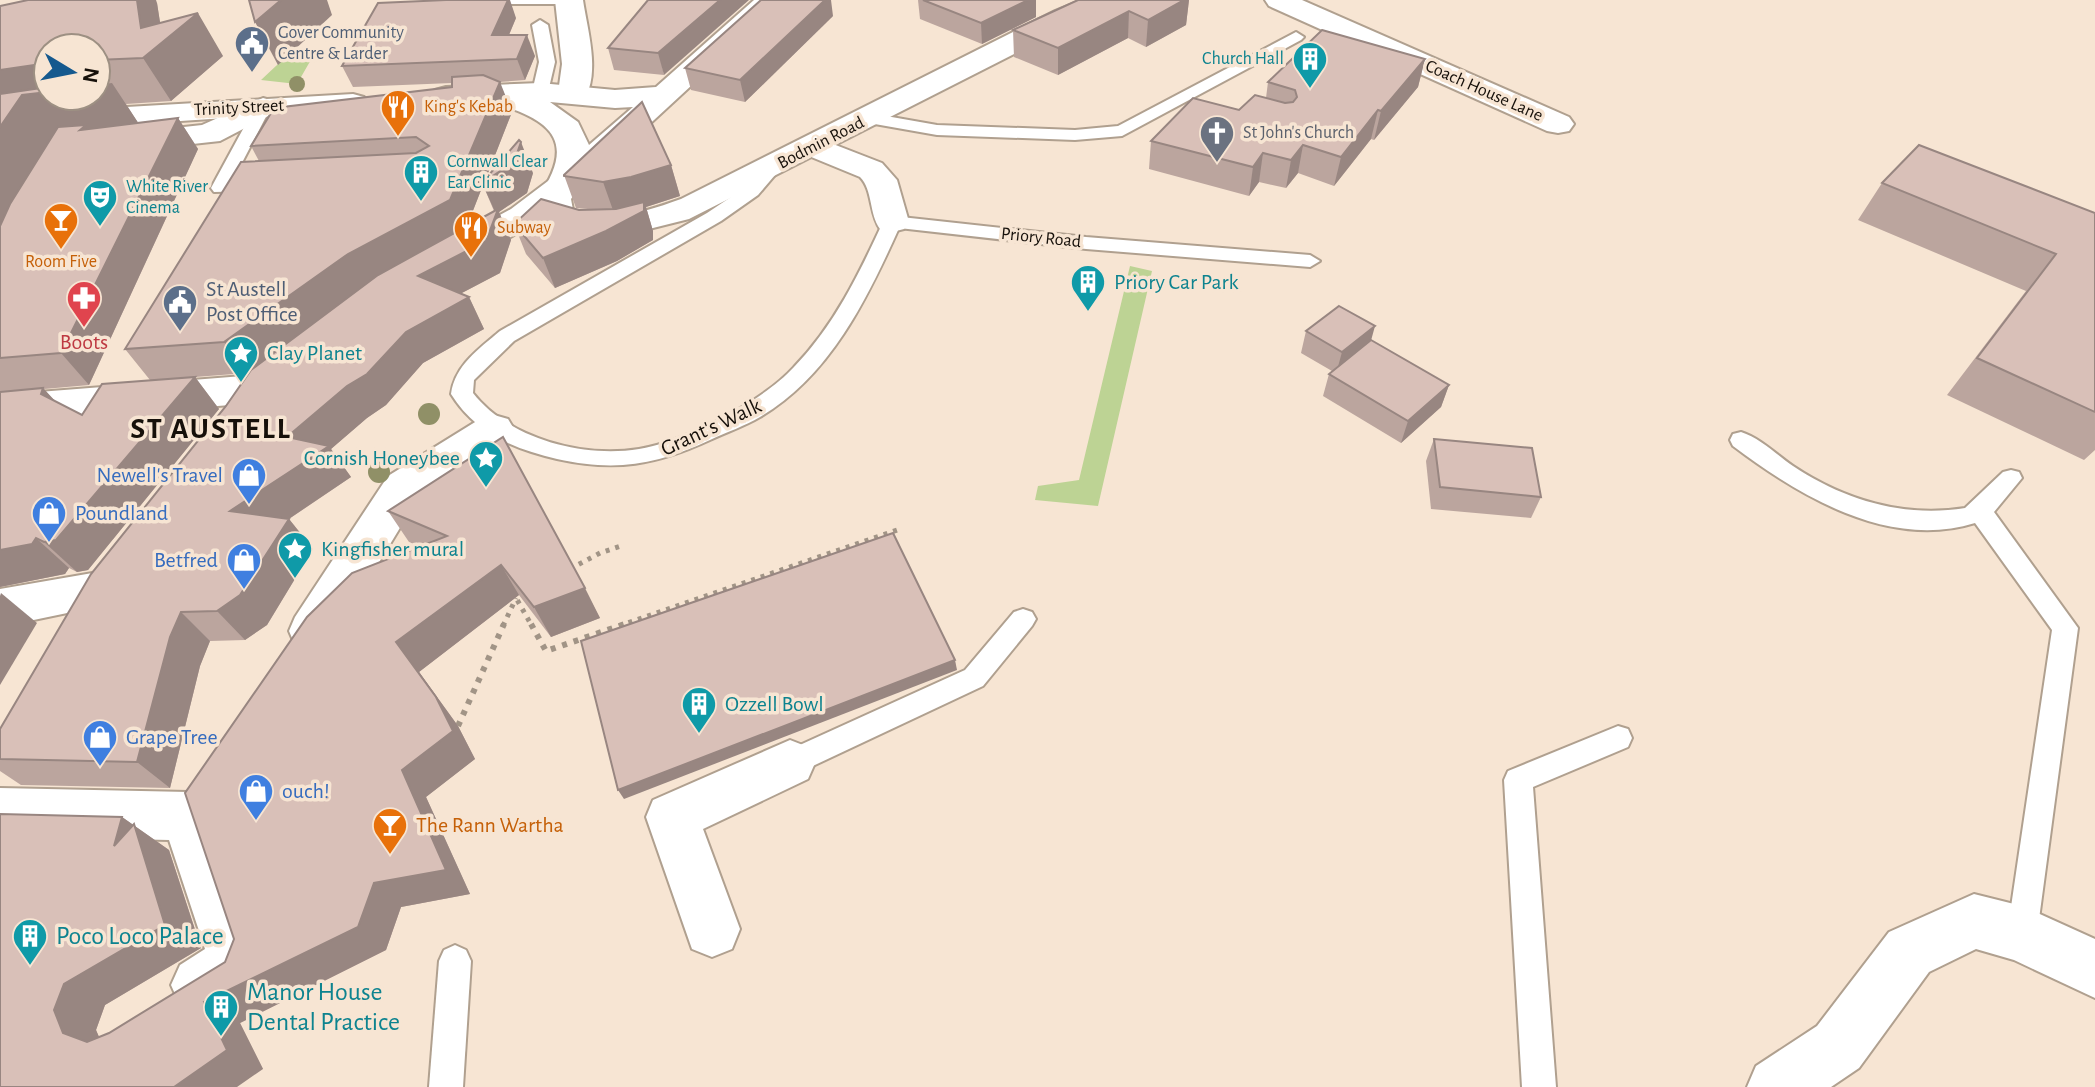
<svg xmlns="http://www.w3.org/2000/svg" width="2095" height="1087" font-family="'Alegreya Sans',sans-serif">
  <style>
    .green { fill: #bdd394 }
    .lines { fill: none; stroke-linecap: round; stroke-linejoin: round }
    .lane-casing { stroke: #b0a08f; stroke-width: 4 }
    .street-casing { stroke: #b0a08f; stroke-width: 4 }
    .secondary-casing { stroke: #b0a08f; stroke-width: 4 }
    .path-far1 { stroke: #a19486; stroke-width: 5; stroke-dasharray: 4 6; stroke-linecap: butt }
    .path { stroke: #a19486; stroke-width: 6; stroke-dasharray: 5 7; stroke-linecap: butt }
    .lane { fill: #fff; fill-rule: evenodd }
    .street { fill: #fff; fill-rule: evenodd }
    .secondary { fill: #fff; fill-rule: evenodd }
    .tree { fill: #909067 }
    .wall { fill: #bba59e; fill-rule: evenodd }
    .shaded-wall { fill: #988681 }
    .building { fill: #d9c0b8; stroke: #988681; stroke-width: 2 }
    .labels { text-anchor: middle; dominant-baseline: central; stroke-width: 7; stroke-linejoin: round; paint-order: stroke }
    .far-service-label { font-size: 18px; fill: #4e5e75; stroke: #f7e5d3; text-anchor: start }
    .far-culture-label { font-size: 18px; fill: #0d838f; stroke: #f7e5d3; text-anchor: start }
    .far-street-label { font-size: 18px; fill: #16100a; stroke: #f7e5d3 }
    .far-food-label { font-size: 18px; fill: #c56008; stroke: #f7e5d3; text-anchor: start }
    .far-worship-label { font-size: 18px; fill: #5b616d; stroke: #f7e5d3; text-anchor: start }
    .culture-label { font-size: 22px; fill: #0d838f; stroke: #f7e5d3; text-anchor: start }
    .service-label { font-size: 22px; fill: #4e5e75; stroke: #f7e5d3; text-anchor: start }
    .health-label { font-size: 22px; fill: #be3a42; stroke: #f7e5d3 }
    .street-label { font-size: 22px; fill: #16100a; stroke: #f7e5d3 }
    .shop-label { font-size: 22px; fill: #366cbe; stroke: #f7e5d3; text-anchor: start }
    .food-label { font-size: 22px; fill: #c56008; stroke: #f7e5d3; text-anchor: start }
    .near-culture-label { font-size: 26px; fill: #0d838f; stroke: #f7e5d3; text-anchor: start }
    .district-label { font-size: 30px; font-weight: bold; letter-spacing: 2px; fill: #16100a; stroke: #f7e5d3 }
  </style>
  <rect width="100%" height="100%" fill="#f7e5d3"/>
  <!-- green -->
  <g class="green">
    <path d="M 292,51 L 303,55 L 316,51 L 297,84 L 261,80 Z"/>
    <path d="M 1130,266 L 1152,271 L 1098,506 L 1035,500 L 1038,486 L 1079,480 Z"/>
  </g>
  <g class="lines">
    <!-- lane casing -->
    <g class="lane-casing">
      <g id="lane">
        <path d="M 496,0 L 576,0 L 569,4 L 503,4 Z"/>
        <path d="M 540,20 L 548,25 L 555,62 L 548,92 L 540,97 L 532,92 L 539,62 L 532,25 Z"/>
        <path d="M 1296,32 L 1304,37 L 1301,40 L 1122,136 L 1075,140 L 937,135 L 869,123 L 861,118 L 869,113 L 937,125 L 1075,130 L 1118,126 Z"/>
        <path d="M 263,102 L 271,107 L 232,182 L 258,181 L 267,186 L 258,191 L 214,192 L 211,188 L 255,107 Z"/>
        <path d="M 772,163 L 781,168 L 758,195 L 721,221 L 514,341 L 474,380 L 473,393 C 509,439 583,458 639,449 C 686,441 762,402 794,367 C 834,326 859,274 883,222 L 892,216 L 1086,237 L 1310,255 L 1320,261 L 1310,267 L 1086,249 L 899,228 C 867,299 830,376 760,417 C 745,426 727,432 710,440 C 656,465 616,472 557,459 C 514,449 475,433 451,394 C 455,365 479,349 500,331 L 707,213 L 746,187 L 766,164 Z"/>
        <path d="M 1741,432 C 1760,438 1777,455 1793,466 C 1844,500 1904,518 1965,508 L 2003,472 L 2011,470 L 2019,472 L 2022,478 L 1994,512 L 2078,628 L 2037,934 L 2033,945 L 2022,949 L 2011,945 L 2007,934 L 2052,630 L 1975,523 C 1889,550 1799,496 1733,446 L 1730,440 L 1733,434 Z"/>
        <path d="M 1023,609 L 1032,612 L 1036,619 L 1032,626 L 983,686 L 800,772 L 790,775 L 780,772 L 776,763 L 780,754 L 965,670 L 1014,612 Z"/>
        <path d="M 1618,726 L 1628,729 L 1632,738 L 1628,747 L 1533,787 L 1556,1087 L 1522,1087 L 1504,780 L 1508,771 Z"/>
        <path d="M 455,945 L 466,950 L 471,961 L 463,1087 L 429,1087 L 439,961 L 444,950 Z"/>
      </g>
    </g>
    <!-- street casing -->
    <g class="street-casing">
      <g id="street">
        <path d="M 555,0 L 583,0 C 587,28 601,74 584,99 L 573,102 L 562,99 L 558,93 L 562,64 Z"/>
        <path d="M 1265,0 L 1302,0 L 1569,117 L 1574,124 L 1569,131 L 1558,133 L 1547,131 L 1269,6 Z"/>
        <path d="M 263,98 L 274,101 L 278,107 L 274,113 L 220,141 L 129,151 L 118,149 L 113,142 L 118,135 L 129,133 L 202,125 Z"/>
        <path d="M 815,137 L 882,163 L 897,180 L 909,222 L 904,229 L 892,232 L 880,229 C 869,214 873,190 860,177 L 804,154 L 799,147 L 804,140 Z"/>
        <path d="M 564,175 L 576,178 L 580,185 L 535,223 L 463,264 L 451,267 L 439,264 L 433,256 L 439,248 L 511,209 L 552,178 Z"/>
        <path d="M 257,375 L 271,379 L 277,389 L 271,399 L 257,403 L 0,423 L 0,395 Z"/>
        <path d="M 494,415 L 508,419 L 514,429 L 508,439 L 418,498 L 329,645 L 312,650 L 295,645 L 289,631 L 295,617 L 388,476 L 480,419 Z"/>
        <path d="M 104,571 L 120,576 L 127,589 L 120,602 L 0,627 L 0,589 Z"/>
        <path d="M 790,740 L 808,747 L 815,763 L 808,779 L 703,829 L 740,929 L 732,949 L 712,957 L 692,949 L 646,817 L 653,800 Z"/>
        <path d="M 0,788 L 188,792 L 207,799 L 265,962 L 257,982 L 220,1005 L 200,1014 L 180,1005 L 171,985 L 180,965 L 205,949 L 169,840 L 0,836 Z"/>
        <path d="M 1974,894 L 2022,906 L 2095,939 L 2095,998 L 2014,960 L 1976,949 L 1929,972 L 1859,1068 L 1831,1087 L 1747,1087 L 1756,1066 L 1817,1026 L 1889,932 Z"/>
      </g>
    </g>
    <!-- secondary casing -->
    <g class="secondary-casing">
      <g id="secondary">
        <path d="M 754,0 L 784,0 L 576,192 L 571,199 L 573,210 C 608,224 648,211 681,199 L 1055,11 L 1082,0 L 1120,0 L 1116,6 L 1075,23 L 689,219 L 625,235 L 590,236 L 545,223 L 540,216 L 537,199 C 576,144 555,121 497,104 C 478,98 455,107 435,102 L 431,96 L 435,90 L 446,87 L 540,83 L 615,90 L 656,87 ZM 550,102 L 615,108 L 633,107 L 589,145 L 578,122 Z"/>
        <path d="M 353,94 L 364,97 L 368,103 L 364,109 L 75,128 L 0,140 L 0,122 L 75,110 Z"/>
      </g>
    </g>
    <!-- path-far1 -->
    <g class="path-far1">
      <path d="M 570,569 L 600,553 L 624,545"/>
      <path d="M 509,596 L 516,598 L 532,626"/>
      <path d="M 503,626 L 516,598"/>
      <path d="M 619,626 L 900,529"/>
    </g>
    <!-- path -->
    <g class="path">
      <path d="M 531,624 L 546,651 L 625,624"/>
      <path d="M 458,726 L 504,624"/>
    </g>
    <!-- lane -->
    <use href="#lane" class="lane"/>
    <!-- street -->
    <use href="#street" class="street"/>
    <!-- secondary -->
    <use href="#secondary" class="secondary"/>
  </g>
  <!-- trees -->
  <g class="tree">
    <circle cx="297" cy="84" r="8"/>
    <circle cx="429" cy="414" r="11"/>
    <circle cx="379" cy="472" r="11"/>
  </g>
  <!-- wall -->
  <g class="wall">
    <path d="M 648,0 L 664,75 L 614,70 L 608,48 Z"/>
    <path d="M 918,0 L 1036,0 L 1036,17 L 982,44 L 920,19 Z"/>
    <path d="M 1189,0 L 1186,25 L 1146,47 L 1128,38 L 1058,75 L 1014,57 L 1013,30 Z"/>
    <path d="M 157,3 L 160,23 L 223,56 L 171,101 L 126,104 L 138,123 L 178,118 L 198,149 L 89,385 L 44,389 L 55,402 L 82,415 L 150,380 L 125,349 L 259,161 L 251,146 L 452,87 L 452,83 L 353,87 L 342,66 L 516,18 L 509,35 L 535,56 L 525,80 L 499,82 L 512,112 L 486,178 L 533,173 L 527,193 L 499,212 L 511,240 L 500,273 L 460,294 L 469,297 L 484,329 L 423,363 L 386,405 L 367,418 L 331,449 L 351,477 L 289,519 L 313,549 L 267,625 L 245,640 L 210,641 L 200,666 L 170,788 L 21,785 L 0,771 L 0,729 L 250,371 L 247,373 L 195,377 L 219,409 L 88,570 L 77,572 L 69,568 L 65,574 L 0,587 L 0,6 ZM 48,48 L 96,48 L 96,96 L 48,96 ZM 483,185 L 494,211 L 467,226 Z"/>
    <path d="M 833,16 L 745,102 L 691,90 L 685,68 Z"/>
    <path d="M 1425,59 L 1418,87 L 1374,140 L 1371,139 L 1334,186 L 1298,173 L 1286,188 L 1259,182 L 1249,196 L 1149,169 L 1151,141 L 1239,110 L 1266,98 L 1268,82 Z"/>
    <path d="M 671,165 L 680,196 L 646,207 L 653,231 L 653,240 L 617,261 L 555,288 L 526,254 L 514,224 L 579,210 L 588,209 L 576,208 L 564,175 Z"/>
    <path d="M 1882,183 L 2095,213 L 2095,450 L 2084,460 L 1947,395 L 2026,291 L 1858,220 Z"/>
    <path d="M 1306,331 L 1371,340 L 1449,385 L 1441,407 L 1401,443 L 1323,396 L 1329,374 L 1332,371 L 1301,353 Z"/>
    <path d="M 503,437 L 600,618 L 551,637 L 519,595 L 419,672 L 458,726 L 475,759 L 426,797 L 470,894 L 401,907 L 386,950 L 240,1023 L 263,1069 L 0,1087 L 122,817 L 169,850 L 201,948 L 105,1005 L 96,1030 L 99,1037 L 109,1033 L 225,962 L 420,547 L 409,542 L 388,511 Z"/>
    <path d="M 1434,439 L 1541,497 L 1531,518 L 1431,509 L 1426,461 Z"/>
  </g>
  <!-- shaded-wall -->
  <g class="shaded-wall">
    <path d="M 137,0 L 156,0 L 157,3 L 163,41 L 198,13 L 223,56 L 171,101 L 143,58 Z"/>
    <path d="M 281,0 L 327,0 L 332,15 L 278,65 L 255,22 Z"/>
    <path d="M 508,0 L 510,0 L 516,18 L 500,56 L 492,35 Z"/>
    <path d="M 720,0 L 749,0 L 664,75 L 658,53 Z"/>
    <path d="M 798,0 L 831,0 L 833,16 L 745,102 L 740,80 Z"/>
    <path d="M 1028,0 L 1036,0 L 1036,17 L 982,44 L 981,23 Z"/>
    <path d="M 1184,0 L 1189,0 L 1186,25 L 1146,47 L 1148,20 Z"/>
    <path d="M 1129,11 L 1128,38 L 1058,75 L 1058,48 Z"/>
    <path d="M 527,35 L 535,56 L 525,80 L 517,59 Z"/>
    <path d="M 1425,59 L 1418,87 L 1374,140 L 1381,111 Z"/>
    <path d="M 44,63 L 48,69 L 48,96 L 96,96 L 96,85 L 112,83 L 141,127 L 0,227 L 0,70 Z"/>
    <path d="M 500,82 L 512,112 L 485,181 L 521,142 L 533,173 L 527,193 L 499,212 L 511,240 L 500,273 L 435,307 L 418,276 L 496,214 L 483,185 L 465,231 L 366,286 L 247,373 L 224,342 Z"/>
    <path d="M 1378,110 L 1371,139 L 1334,186 L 1341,157 Z"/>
    <path d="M 178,118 L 198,149 L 89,385 L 61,353 Z"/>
    <path d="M 1303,145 L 1298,173 L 1286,188 L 1291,160 Z"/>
    <path d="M 1263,153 L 1259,182 L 1249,196 L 1253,167 Z"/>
    <path d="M 671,165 L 680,196 L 646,207 L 653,231 L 653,240 L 617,261 L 555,288 L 543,258 L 614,213 L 603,182 Z"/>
    <path d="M 469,297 L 484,329 L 423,363 L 386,405 L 367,418 L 331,449 L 351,477 L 256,541 L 230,511 L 287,437 L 406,332 Z"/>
    <path d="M 1375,326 L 1369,348 L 1336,374 L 1342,352 Z"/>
    <path d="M 195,377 L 219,409 L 88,570 L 77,572 L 44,542 Z"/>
    <path d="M 1449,385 L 1441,407 L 1401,443 L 1408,421 Z"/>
    <path d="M 43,388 L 73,420 L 41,394 Z"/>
    <path d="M 289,519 L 313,549 L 267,625 L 245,640 L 217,611 Z"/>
    <path d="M 36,538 L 69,568 L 65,574 L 0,587 L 0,550 Z"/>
    <path d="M 501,565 L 519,595 L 419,672 L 458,726 L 475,759 L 426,797 L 470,894 L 401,907 L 386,950 L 240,1023 L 263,1069 L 237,1087 L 174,1087 L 204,1002 L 402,770 L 396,642 Z"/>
    <path d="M 585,588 L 600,618 L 551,637 L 534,607 Z"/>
    <path d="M 1,593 L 37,623 L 0,685 L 0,596 Z"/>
    <path d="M 181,612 L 210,641 L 200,666 L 170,788 L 137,762 L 170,637 Z"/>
    <path d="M 955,660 L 957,670 L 624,799 L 618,790 Z"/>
    <path d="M 122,817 L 169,850 L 201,948 L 105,1005 L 96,1030 L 106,1053 L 63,1033 L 54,1010 L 114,846 Z"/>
  </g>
  <!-- building -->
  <g class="building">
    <path d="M 28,0 L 137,0 L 141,28 L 198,13 L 143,58 L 96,60 L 96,48 L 48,48 L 48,63 L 0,70 L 0,6 Z"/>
    <path d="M 249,0 L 281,0 L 255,22 Z"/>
    <path d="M 446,0 L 508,0 L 492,35 L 527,35 L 517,59 L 342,66 L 378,3 Z"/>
    <path d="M 648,0 L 720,0 L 658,53 L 608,48 Z"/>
    <path d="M 761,0 L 825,0 L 740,80 L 685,68 Z"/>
    <path d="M 923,0 L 1028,0 L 981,23 Z"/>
    <path d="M 1078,0 L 1184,0 L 1148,20 L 1129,11 L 1058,48 L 1013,30 Z"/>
    <path d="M 1322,30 L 1425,59 L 1381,111 L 1378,110 L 1341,157 L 1303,145 L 1291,160 L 1263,153 L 1253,167 L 1151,141 L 1193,98 L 1239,110 L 1255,95 L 1285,103 L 1293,102 L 1297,97 L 1295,90 L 1268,82 Z"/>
    <path d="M 483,75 L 500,82 L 450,200 L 348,254 L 224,342 L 125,349 L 241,162 L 416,153 L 429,146 L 416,137 L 251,146 L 274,108 L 452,87 L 452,77 Z"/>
    <path d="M 48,87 L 48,92 L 22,95 L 0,127 L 0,94 Z"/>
    <path d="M 642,102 L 671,165 L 631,177 L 603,182 L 564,176 L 564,175 Z"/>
    <path d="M 178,118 L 61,353 L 0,358 L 0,226 L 10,204 L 58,127 L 86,125 L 80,130 Z"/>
    <path d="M 519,140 L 521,142 L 514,162 L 482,183 Z"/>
    <path d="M 1919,145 L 2095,213 L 2095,412 L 1977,358 L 2056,254 L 1882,183 Z"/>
    <path d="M 541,199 L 579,210 L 616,209 L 644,202 L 644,211 L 606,231 L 543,258 L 514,224 Z"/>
    <path d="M 498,209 L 486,241 L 418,276 L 469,297 L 406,332 L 367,374 L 347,386 L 287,437 L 329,446 L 230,511 L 289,519 L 240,595 L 217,611 L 181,612 L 170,637 L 137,762 L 0,759 L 0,729 L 91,574 L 226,406 L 251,370 L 378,275 Z"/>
    <path d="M 1339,306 L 1375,326 L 1342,352 L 1306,331 Z"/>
    <path d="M 1371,340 L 1449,385 L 1408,421 L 1329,374 Z"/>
    <path d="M 195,377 L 56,540 L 44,542 L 36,538 L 32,544 L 0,550 L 0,392 L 43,388 L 41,394 L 82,415 L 102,384 Z"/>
    <path d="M 503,437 L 585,588 L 534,607 L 501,565 L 396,642 L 436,697 L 453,731 L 402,770 L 446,870 L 374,883 L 358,927 L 204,1002 L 227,1050 L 174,1087 L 0,1087 L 0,814 L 122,817 L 114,846 L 134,824 L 165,925 L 64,984 L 54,1010 L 63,1033 L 87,1042 L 109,1033 L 225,962 L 234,939 L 185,793 L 307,617 L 352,573 L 447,536 L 388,511 Z"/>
    <path d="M 1434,439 L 1532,448 L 1541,497 L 1440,487 Z"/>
    <path d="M 893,533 L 955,660 L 618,790 L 581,641 Z"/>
  </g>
  <!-- icons -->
  <defs>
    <g id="civic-pin" transform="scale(1.8)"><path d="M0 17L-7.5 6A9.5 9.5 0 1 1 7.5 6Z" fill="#5c6f8a" stroke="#f7e5d3"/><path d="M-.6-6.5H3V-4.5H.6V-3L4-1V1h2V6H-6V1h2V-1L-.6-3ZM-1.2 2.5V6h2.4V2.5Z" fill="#fff"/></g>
    <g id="building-pin" transform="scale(1.8)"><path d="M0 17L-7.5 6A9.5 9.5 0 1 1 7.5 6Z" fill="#0f9aa8" stroke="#f7e5d3"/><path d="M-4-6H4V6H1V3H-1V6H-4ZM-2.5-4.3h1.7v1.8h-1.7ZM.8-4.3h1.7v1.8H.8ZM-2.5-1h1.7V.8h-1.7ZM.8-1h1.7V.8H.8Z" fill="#fff"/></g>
    <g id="restaurant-pin" transform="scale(1.8)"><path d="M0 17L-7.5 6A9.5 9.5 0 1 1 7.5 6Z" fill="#e8710a" stroke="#f7e5d3"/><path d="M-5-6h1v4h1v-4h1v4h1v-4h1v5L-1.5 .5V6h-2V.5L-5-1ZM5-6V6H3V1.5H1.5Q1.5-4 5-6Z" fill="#fff"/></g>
    <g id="church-pin" transform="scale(1.8)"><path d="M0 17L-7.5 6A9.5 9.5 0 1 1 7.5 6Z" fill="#6b7280" stroke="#f7e5d3"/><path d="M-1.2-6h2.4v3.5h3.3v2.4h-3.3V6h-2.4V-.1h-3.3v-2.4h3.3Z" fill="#fff"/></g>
    <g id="theatre-pin" transform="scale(1.8)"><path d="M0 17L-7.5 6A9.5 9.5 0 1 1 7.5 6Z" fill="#0f9aa8" stroke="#f7e5d3"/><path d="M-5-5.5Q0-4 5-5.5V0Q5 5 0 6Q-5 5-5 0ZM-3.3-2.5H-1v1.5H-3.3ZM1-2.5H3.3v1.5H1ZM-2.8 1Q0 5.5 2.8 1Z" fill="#fff"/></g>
    <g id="bar-pin" transform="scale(1.8)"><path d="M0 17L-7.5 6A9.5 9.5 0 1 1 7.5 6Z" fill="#e8710a" stroke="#f7e5d3"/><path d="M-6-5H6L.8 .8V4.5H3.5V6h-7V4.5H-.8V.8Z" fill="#fff"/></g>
    <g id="pharmacy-pin" transform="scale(1.8)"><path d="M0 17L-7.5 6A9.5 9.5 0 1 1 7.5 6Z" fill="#e0444e" stroke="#f7e5d3"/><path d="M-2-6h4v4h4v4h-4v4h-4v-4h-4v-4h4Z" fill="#fff"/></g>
    <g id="sight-pin" transform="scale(1.8)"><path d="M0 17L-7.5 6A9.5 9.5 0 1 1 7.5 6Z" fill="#0f9aa8" stroke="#f7e5d3"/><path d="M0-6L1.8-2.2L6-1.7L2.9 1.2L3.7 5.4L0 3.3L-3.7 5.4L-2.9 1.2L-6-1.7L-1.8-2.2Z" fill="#fff"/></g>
    <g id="shop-pin" transform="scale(1.8)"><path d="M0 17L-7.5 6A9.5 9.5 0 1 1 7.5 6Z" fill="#3f7fe0" stroke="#f7e5d3"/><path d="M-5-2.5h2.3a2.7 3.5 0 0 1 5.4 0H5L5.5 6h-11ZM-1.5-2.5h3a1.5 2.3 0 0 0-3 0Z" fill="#fff"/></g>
  </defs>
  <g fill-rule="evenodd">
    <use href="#civic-pin" x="252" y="43"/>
    <use href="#building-pin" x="1310" y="59"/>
    <use href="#restaurant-pin" x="398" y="107"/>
    <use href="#church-pin" x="1217" y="133"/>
    <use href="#building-pin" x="421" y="172"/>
    <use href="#theatre-pin" x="100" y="197"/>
    <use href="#bar-pin" x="61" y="220"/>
    <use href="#restaurant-pin" x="471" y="228"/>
    <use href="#building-pin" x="1088" y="282"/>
    <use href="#pharmacy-pin" x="84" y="298"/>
    <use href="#civic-pin" x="180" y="302"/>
    <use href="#sight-pin" x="241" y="353"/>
    <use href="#sight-pin" x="486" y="458"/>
    <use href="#shop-pin" x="249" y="475"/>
    <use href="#shop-pin" x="49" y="513"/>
    <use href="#sight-pin" x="295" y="549"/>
    <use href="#shop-pin" x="244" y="560"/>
    <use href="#building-pin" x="699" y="704"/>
    <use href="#shop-pin" x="100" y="737"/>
    <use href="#shop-pin" x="256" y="791"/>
    <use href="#bar-pin" x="390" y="825"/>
    <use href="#building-pin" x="30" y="936"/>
    <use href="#building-pin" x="221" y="1007"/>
  </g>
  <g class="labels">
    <!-- far-service labels -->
    <g class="far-service-label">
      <text x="278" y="33">Gover Community<tspan x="278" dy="21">Centre &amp; Larder</tspan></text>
    </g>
    <!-- far-culture labels -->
    <g class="far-culture-label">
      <text x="1284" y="59" text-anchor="end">Church Hall</text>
      <text x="447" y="162">Cornwall Clear<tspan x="447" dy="21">Ear Clinic</tspan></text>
      <text x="126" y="187">White River<tspan x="126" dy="21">Cinema</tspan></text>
    </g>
    <!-- far-street labels -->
    <g class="far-street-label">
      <text transform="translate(1484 91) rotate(24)">Coach House Lane</text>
      <text transform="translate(239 108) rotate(-3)">Trinity Street</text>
      <text transform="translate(821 143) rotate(-27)">Bodmin Road</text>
      <text transform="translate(1041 238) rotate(6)">Priory Road</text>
    </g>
    <!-- far-food labels -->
    <g class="far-food-label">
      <text x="424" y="107">King's Kebab</text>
      <text x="497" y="228">Subway</text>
      <text x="61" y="262" text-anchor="middle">Room Five</text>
    </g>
    <!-- far-worship labels -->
    <g class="far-worship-label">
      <text x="1243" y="133">St John's Church</text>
    </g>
    <!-- culture labels -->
    <g class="culture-label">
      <text x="1114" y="282">Priory Car Park</text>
      <text x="267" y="353">Clay Planet</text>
      <text x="460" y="458" text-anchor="end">Cornish Honeybee</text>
      <text x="321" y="549">Kingfisher mural</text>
      <text x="725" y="704">Ozzell Bowl</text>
    </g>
    <!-- service labels -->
    <g class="service-label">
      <text x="206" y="289">St Austell<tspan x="206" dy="25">Post Office</tspan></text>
    </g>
    <!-- health labels -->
    <g class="health-label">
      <text x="84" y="342">Boots</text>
    </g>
    <!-- street labels -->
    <g class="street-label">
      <text transform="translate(711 427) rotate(-25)">Grant's Walk</text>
    </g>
    <!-- shop labels -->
    <g class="shop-label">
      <text x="223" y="475" text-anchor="end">Newell's Travel</text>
      <text x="75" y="513">Poundland</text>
      <text x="218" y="560" text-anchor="end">Betfred</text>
      <text x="126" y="737">Grape Tree</text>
      <text x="282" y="791">ouch!</text>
    </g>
    <!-- food labels -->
    <g class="food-label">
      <text x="416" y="825">The Rann Wartha</text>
    </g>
    <!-- near-culture labels -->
    <g class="near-culture-label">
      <text x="56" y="936">Poco Loco Palace</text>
      <text x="247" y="992">Manor House<tspan x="247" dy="30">Dental Practice</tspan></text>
    </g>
    <!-- district labels -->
    <g class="district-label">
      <text x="211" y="429">ST AUSTELL</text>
    </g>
  </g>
  <!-- north arrow -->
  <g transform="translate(72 72) rotate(100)"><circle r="38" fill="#f7e5d3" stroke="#9d9083" stroke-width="2"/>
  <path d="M0-6L14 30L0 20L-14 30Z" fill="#15598e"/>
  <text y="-12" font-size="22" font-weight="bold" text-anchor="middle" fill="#16100a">N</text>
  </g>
</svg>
